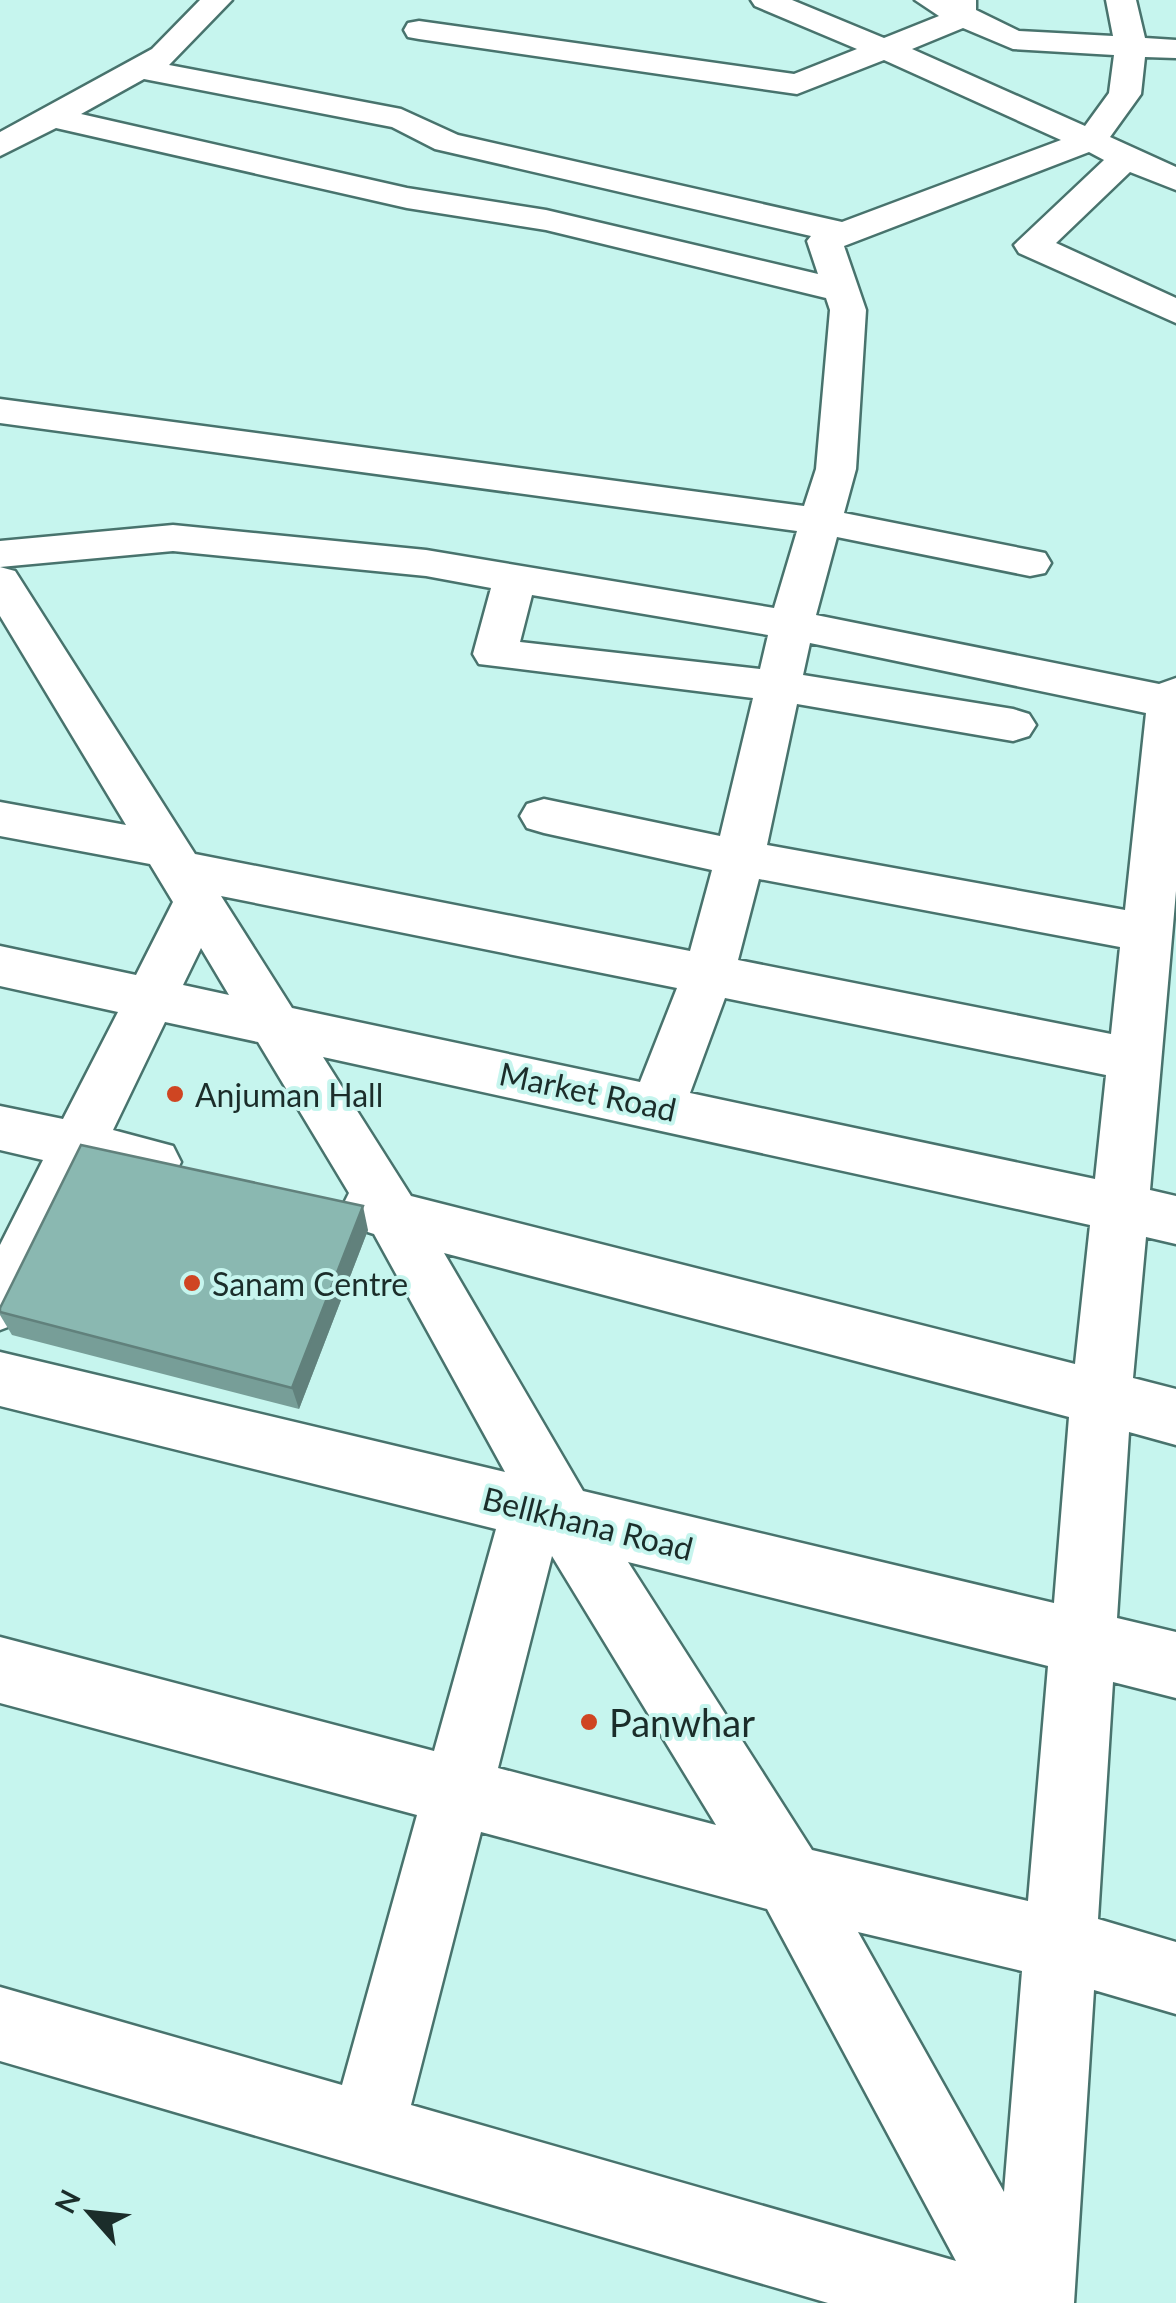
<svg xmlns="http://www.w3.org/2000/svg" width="1176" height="2303" font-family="Lato,sans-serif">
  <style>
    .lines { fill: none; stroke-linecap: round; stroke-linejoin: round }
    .minor-casing { stroke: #48736d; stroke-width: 5 }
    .minor { fill: #fff; fill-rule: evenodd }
    .wall { fill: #779e98 }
    .shaded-wall { fill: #61817c }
    .building { fill: #8ab8b1; stroke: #61817c; stroke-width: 2.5 }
    .poi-dot { fill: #cf4522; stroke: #c6f5ee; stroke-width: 4 }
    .labels { text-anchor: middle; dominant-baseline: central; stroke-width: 8; stroke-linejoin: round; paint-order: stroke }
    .street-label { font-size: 32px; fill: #1b2d2a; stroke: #c6f5ee }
    .poi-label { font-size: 32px; fill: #1b2d2a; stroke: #c6f5ee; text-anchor: start }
    .near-poi-label { font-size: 38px; fill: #1b2d2a; stroke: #c6f5ee; text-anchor: start }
  </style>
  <rect width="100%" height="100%" fill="#c6f5ee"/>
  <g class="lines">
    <!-- minor casing -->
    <g class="minor-casing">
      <path id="minor" d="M 200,0 L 232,0 L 169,65 L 401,109 L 458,135 L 842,222 L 1061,140 L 884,60 L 797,94 L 419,39 L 408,37 L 404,30 L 408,23 L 419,21 L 794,74 L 857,49 L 755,6 L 751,0 L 792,0 L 884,38 L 939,16 L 915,0 L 976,0 L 976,10 L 1019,31 L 1113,36 L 1106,0 L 1136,0 L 1145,38 L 1176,40 L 1176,58 L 1145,57 L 1141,94 L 1110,137 L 1176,167 L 1176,190 L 1130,172 L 1056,243 L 1176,298 L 1176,323 L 1019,253 L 1014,245 L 1104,160 L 1089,152 L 844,246 L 866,310 L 856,469 L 844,513 L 1030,550 L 1045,553 L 1051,563 L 1045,573 L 1030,576 L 837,537 L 816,615 L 1159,684 L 1176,678 L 1176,891 L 1150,1190 L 1176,1196 L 1176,1244 L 1146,1237 L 1133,1378 L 1176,1389 L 1176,1445 L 1129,1432 L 1117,1618 L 1176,1632 L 1176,1698 L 1113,1682 L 1098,1919 L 1176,1942 L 1176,2014 L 1094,1990 L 1074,2303 L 828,2303 L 0,2061 L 0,1987 L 342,2085 L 417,1815 L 0,1703 L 0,1637 L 434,1751 L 496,1529 L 0,1406 L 0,1352 L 505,1472 L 374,1234 L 349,1226 L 341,1209 L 349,1193 L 258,1042 L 165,1022 L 113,1130 L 173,1146 L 181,1162 L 173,1178 L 153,1185 L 93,1171 L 21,1322 L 0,1330 L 0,1245 L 43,1160 L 0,1150 L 0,1106 L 63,1119 L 118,1012 L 0,986 L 0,946 L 136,975 L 173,902 L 150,864 L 0,836 L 0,802 L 126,825 L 0,616 L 0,541 L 173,525 L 426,550 L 774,608 L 797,531 L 0,423 L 0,399 L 804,506 L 816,469 L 830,310 L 826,298 L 546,230 L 407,208 L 56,128 L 0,156 L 0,132 L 152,49 ZM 963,28 L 1013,49 L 1114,55 L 1109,93 L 1085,126 L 912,49 ZM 144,79 L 392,127 L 435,149 L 811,236 L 807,241 L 818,274 L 546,210 L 407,188 L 81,114 ZM 173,551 L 426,576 L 491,588 L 473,654 L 479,664 L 753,698 L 720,836 L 544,799 L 527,804 L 520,816 L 527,828 L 544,833 L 712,870 L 690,951 L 195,854 L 15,571 L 0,567 ZM 532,595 L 768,635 L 760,669 L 520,642 ZM 810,643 L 1146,713 L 1125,910 L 767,845 L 797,704 L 1013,741 L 1029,736 L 1036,725 L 1029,714 L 1013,709 L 803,675 ZM 759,879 L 1120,947 L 1111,1034 L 738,960 ZM 221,896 L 677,988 L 640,1082 L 292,1008 ZM 201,948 L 229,995 L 183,985 ZM 725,998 L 1106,1075 L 1095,1179 L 690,1093 ZM 323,1057 L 1090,1225 L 1075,1364 L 411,1196 ZM 444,1253 L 1069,1417 L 1054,1603 L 583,1491 ZM 552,1556 L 716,1825 L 498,1768 ZM 628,1562 L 1048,1666 L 1028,1901 L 812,1850 ZM 481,1832 L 767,1909 L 956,2261 L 411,2105 ZM 858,1932 L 1022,1971 L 1004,2192 Z"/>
    </g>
    <!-- minor -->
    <use href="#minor" class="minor"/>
  </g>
  <!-- wall -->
  <path class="wall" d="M 368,1230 L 299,1409 L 12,1335 L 0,1315 L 0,1308 Z"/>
  <!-- shaded-wall -->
  <path class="shaded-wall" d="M 363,1206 L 368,1230 L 299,1409 L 292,1388 Z"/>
  <!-- building -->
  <path class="building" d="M 81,1145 L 363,1206 L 292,1388 L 0,1312 L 0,1308 Z"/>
  <!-- markers -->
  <g class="poi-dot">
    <circle cx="175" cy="1094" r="10"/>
    <circle cx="192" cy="1283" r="10"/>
    <circle cx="589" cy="1722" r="10"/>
  </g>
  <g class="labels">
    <!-- street labels -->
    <g class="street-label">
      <text transform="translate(588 1091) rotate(12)">Market Road</text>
      <text transform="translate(588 1523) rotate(14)">Bellkhana Road</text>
    </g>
    <!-- poi labels -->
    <g class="poi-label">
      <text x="195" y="1094">Anjuman Hall</text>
      <text x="212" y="1283">Sanam Centre</text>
    </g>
    <!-- near-poi labels -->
    <g class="near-poi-label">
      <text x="609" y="1722">Panwhar</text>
    </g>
  </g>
  <!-- north arrow -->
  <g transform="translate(90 2213) rotate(297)" stroke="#c6f5ee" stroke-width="8" paint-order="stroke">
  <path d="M0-8L18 38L0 25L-18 38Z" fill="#1b2d2a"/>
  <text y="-15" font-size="28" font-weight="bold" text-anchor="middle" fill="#1b2d2a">N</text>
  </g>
</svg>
